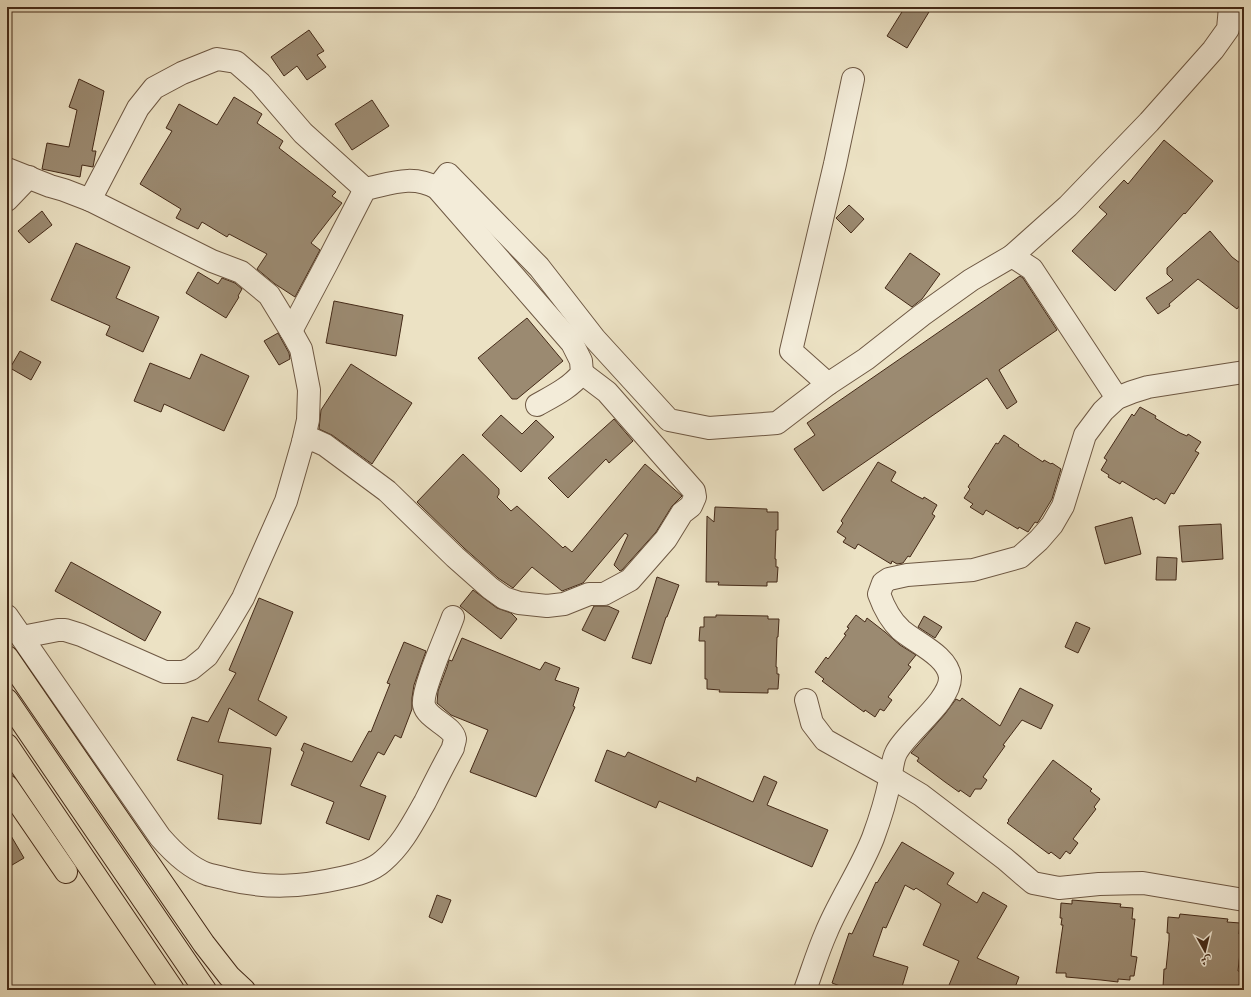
<svg xmlns="http://www.w3.org/2000/svg" width="1251" height="997" font-family="'Libre Bodoni',Amiri,serif">
  <style>
    .building { fill: #9b8a71; stroke: #442a18 }
    .lines { fill: none; stroke-linecap: round; stroke-linejoin: round }
    .minor-casing { stroke: #6e5843; stroke-width: 24 }
    .major-casing { stroke: #442a18; stroke-width: 24 }
    .minor { stroke: #f3ecd9; stroke-width: 22 }
    .major { stroke: #ece2c4; stroke-width: 22 }
  </style>
  <rect width="100%" height="100%" fill="#ece2c4"/>
  <filter id="stains"><feTurbulence type="fractalNoise" baseFrequency=".005" numOctaves="4"/><feColorMatrix values="0 0 0 0 .2 0 0 0 0 .09 0 0 0 0 .02 0 0 0 .5 -.17"/></filter>
  <radialGradient id="worn" r=".72"><stop offset=".6" stop-color="#630" stop-opacity="0"/><stop offset="1" stop-color="#630" stop-opacity=".3"/></radialGradient>
  <!-- building -->
  <g class="building">
    <path d="M 905,7 L 932,7 L 907,48 L 887,36 Z"/>
    <path d="M 309,30 L 324,51 L 317,55 L 326,67 L 307,80 L 297,66 L 284,76 L 271,57 Z"/>
    <path d="M 79,79 L 104,91 L 92,151 L 96,151 L 93,167 L 82,165 L 80,177 L 42,169 L 47,143 L 69,147 L 77,110 L 69,107 Z"/>
    <path d="M 234,97 L 262,114 L 257,123 L 283,141 L 279,148 L 336,192 L 332,196 L 342,203 L 311,243 L 320,250 L 295,297 L 275,284 L 257,269 L 267,254 L 229,234 L 227,237 L 202,222 L 198,229 L 176,218 L 181,209 L 140,184 L 172,131 L 166,128 L 179,104 L 217,125 Z"/>
    <path d="M 372,100 L 389,126 L 352,150 L 335,124 Z"/>
    <path d="M 1164,140 L 1213,181 L 1185,214 L 1184,213 L 1115,291 L 1072,251 L 1107,214 L 1099,207 L 1124,180 L 1128,184 Z"/>
    <path d="M 849,205 L 864,219 L 851,233 L 836,218 Z"/>
    <path d="M 42,211 L 52,225 L 29,243 L 18,231 Z"/>
    <path d="M 1210,231 L 1232,257 L 1244,266 L 1244,300 L 1237,309 L 1198,279 L 1169,304 L 1170,306 L 1158,314 L 1146,298 L 1173,280 L 1167,274 L 1167,268 Z"/>
    <path d="M 76,243 L 130,267 L 116,298 L 159,317 L 143,352 L 106,335 L 110,326 L 51,300 Z"/>
    <path d="M 910,253 L 940,274 L 922,299 L 912,307 L 885,288 Z"/>
    <path d="M 198,272 L 218,284 L 222,278 L 235,283 L 242,289 L 238,296 L 239,297 L 226,318 L 186,293 Z"/>
    <path d="M 1020,276 L 1023,278 L 1057,330 L 999,370 L 1017,402 L 1007,409 L 987,378 L 823,491 L 794,449 L 815,435 L 807,423 Z"/>
    <path d="M 334,301 L 403,315 L 396,356 L 326,343 Z"/>
    <path d="M 527,318 L 563,361 L 517,399 L 512,399 L 478,358 Z"/>
    <path d="M 278,333 L 289,353 L 290,359 L 279,365 L 264,341 Z"/>
    <path d="M 20,351 L 41,362 L 31,380 L 10,368 Z"/>
    <path d="M 201,354 L 249,376 L 224,431 L 164,404 L 161,412 L 134,401 L 150,363 L 190,379 Z"/>
    <path d="M 351,364 L 412,403 L 372,464 L 332,435 L 319,429 L 321,410 Z"/>
    <path d="M 1140,407 L 1156,416 L 1155,418 L 1180,433 L 1187,436 L 1188,434 L 1201,442 L 1195,451 L 1199,453 L 1174,494 L 1171,493 L 1165,504 L 1156,498 L 1154,500 L 1122,481 L 1120,484 L 1108,477 L 1109,475 L 1101,470 L 1107,460 L 1104,458 L 1132,414 L 1134,416 Z"/>
    <path d="M 501,415 L 522,434 L 536,420 L 554,437 L 521,472 L 482,435 Z"/>
    <path d="M 614,419 L 633,441 L 609,463 L 606,459 L 568,498 L 548,478 Z"/>
    <path d="M 1004,435 L 1019,445 L 1018,446 L 1043,462 L 1044,460 L 1051,464 L 1052,463 L 1061,469 L 1052,499 L 1038,522 L 1037,523 L 1035,522 L 1028,532 L 1019,527 L 1018,529 L 986,510 L 983,515 L 970,507 L 973,504 L 964,498 L 970,489 L 968,487 L 996,443 L 998,444 Z"/>
    <path d="M 463,454 L 499,489 L 499,494 L 497,497 L 511,511 L 517,506 L 563,548 L 565,546 L 572,552 L 645,464 L 682,496 L 672,506 L 656,532 L 622,570 L 620,571 L 614,565 L 628,535 L 625,533 L 583,583 L 562,591 L 532,567 L 513,588 L 498,578 L 464,548 L 417,502 Z"/>
    <path d="M 878,462 L 896,472 L 891,481 L 917,496 L 923,499 L 924,497 L 937,505 L 932,514 L 935,516 L 910,557 L 908,556 L 903,563 L 897,564 L 892,561 L 891,564 L 858,544 L 855,549 L 843,542 L 846,538 L 837,532 L 843,523 L 841,521 Z"/>
    <path d="M 715,507 L 767,509 L 767,512 L 778,512 L 778,530 L 776,530 L 775,559 L 776,559 L 776,567 L 778,567 L 777,582 L 767,582 L 767,586 L 718,585 L 719,582 L 706,582 L 707,516 L 714,522 Z"/>
    <path d="M 1132,517 L 1141,554 L 1105,564 L 1095,527 Z"/>
    <path d="M 1221,524 L 1223,559 L 1182,562 L 1179,526 Z"/>
    <path d="M 1157,557 L 1177,558 L 1176,580 L 1156,580 Z"/>
    <path d="M 71,562 L 161,612 L 145,641 L 55,591 Z"/>
    <path d="M 657,577 L 679,585 L 667,617 L 666,617 L 651,664 L 632,658 Z"/>
    <path d="M 473,590 L 497,608 L 511,613 L 517,619 L 501,639 L 460,606 Z"/>
    <path d="M 259,598 L 293,612 L 258,700 L 287,717 L 276,736 L 229,708 L 218,742 L 271,748 L 261,824 L 218,819 L 223,775 L 177,760 L 192,717 L 208,722 L 236,673 L 229,670 Z"/>
    <path d="M 594,606 L 608,606 L 619,611 L 605,641 L 582,630 Z"/>
    <path d="M 716,615 L 768,616 L 768,619 L 779,619 L 778,637 L 777,637 L 776,667 L 777,667 L 777,674 L 779,674 L 778,689 L 768,689 L 768,693 L 719,692 L 720,690 L 707,689 L 707,679 L 705,679 L 705,641 L 699,641 L 700,627 L 704,627 L 704,617 L 716,617 Z"/>
    <path d="M 856,615 L 865,622 L 867,618 L 885,632 L 900,645 L 916,655 L 908,665 L 911,667 L 888,697 L 892,700 L 884,711 L 880,709 L 875,717 L 865,710 L 864,712 L 850,702 L 822,681 L 824,679 L 815,672 L 826,657 L 828,659 L 846,635 L 844,634 L 849,628 L 847,627 Z"/>
    <path d="M 924,616 L 942,627 L 935,638 L 918,627 Z"/>
    <path d="M 1076,622 L 1090,628 L 1078,653 L 1065,647 Z"/>
    <path d="M 462,638 L 540,670 L 545,662 L 560,668 L 555,680 L 579,688 L 573,706 L 575,707 L 536,797 L 470,772 L 488,730 L 451,715 L 437,703 L 438,691 L 447,667 L 449,660 L 452,661 Z"/>
    <path d="M 404,642 L 426,651 L 414,685 L 412,698 L 412,709 L 401,738 L 395,735 L 384,755 L 378,752 L 360,786 L 386,796 L 369,840 L 326,823 L 334,802 L 291,785 L 304,752 L 301,750 L 304,743 L 352,762 L 369,731 L 371,732 L 390,684 L 387,683 Z"/>
    <path d="M 1020,688 L 1053,705 L 1041,729 L 1022,720 L 1003,745 L 1005,746 L 983,777 L 987,780 L 981,789 L 975,789 L 970,797 L 960,790 L 959,792 L 945,782 L 917,761 L 919,758 L 911,753 L 945,714 L 956,699 L 960,701 L 962,698 L 1000,726 Z"/>
    <path d="M 607,750 L 625,757 L 628,752 L 696,782 L 697,777 L 753,802 L 764,776 L 777,782 L 767,805 L 828,830 L 812,867 L 659,801 L 656,808 L 595,781 Z"/>
    <path d="M 1053,760 L 1092,789 L 1090,791 L 1100,799 L 1094,807 L 1096,809 L 1073,839 L 1078,843 L 1070,854 L 1066,851 L 1060,859 L 1051,852 L 1049,854 L 1007,823 L 1009,821 L 1008,820 Z"/>
    <path d="M 7,829 L 24,858 L 7,868 Z"/>
    <path d="M 902,842 L 954,873 L 947,884 L 977,903 L 983,892 L 1007,906 L 977,958 L 1019,977 L 1014,990 L 947,990 L 959,961 L 923,945 L 941,904 L 916,888 L 914,890 L 905,885 L 886,928 L 883,927 L 873,956 L 908,967 L 901,990 L 851,990 L 832,983 L 849,933 L 852,934 L 876,882 L 877,883 Z"/>
    <path d="M 437,895 L 451,900 L 442,923 L 429,917 Z"/>
    <path d="M 1072,900 L 1121,904 L 1120,907 L 1133,908 L 1132,919 L 1135,919 L 1131,956 L 1137,957 L 1134,976 L 1130,976 L 1130,980 L 1118,979 L 1118,982 L 1101,980 L 1066,977 L 1066,973 L 1056,973 L 1063,925 L 1061,925 L 1062,918 L 1060,918 L 1061,903 L 1072,904 Z"/>
    <path d="M 1180,914 L 1228,919 L 1227,922 L 1240,923 L 1239,934 L 1242,934 L 1238,971 L 1244,972 L 1242,986 L 1238,985 L 1237,990 L 1173,990 L 1173,988 L 1163,987 L 1164,969 L 1166,969 L 1169,940 L 1169,933 L 1167,933 L 1168,917 L 1179,918 Z"/>
  </g>
  <g class="lines">
    <!-- minor casing -->
    <g class="minor-casing">
      <g id="minor">
        <path d="M 7,169 L 50,186 L 64,190 L 90,200 L 212,261 L 241,272 L 269,295 L 291,331 L 301,349 L 309,390 L 308,420 L 303,442 L 286,501 L 243,598 L 227,625 L 207,656 L 191,669 L 183,672 L 165,672 L 81,635 L 65,630 L 58,630 L 22,637"/>
        <path d="M 437,188 L 448,174 L 539,267 L 595,339 L 669,420 L 709,428 L 777,423 L 828,384 L 866,359 L 922,315 L 971,280 L 1012,256 L 1032,269 L 1117,398"/>
        <path d="M 7,200 L 29,177"/>
        <path d="M 90,200 L 138,108 L 154,88 L 182,73 L 217,59 L 236,62 L 260,83 L 303,133 L 365,189"/>
        <path d="M 1012,256 L 1068,206 L 1149,122 L 1213,50 L 1228,29 L 1230,7"/>
        <path d="M 291,331 L 327,263 L 365,189 C 390,184 412,174 437,188 L 572,343 L 581,361 L 582,373 C 570,388 553,396 537,405"/>
        <path d="M 828,384 L 791,351 L 835,164 L 853,79"/>
        <path d="M 303,442 L 314,440 L 325,445 L 387,491 L 455,557 L 490,588 L 504,598 L 519,603 L 547,606 L 564,604 L 589,594 L 604,594 L 630,580 L 666,539 L 682,513 L 691,506 L 695,497 L 694,491 L 607,392 L 582,373"/>
        <path d="M 7,616 L 160,837 C 173,852 188,867 207,874 C 213,876 221,877 227,879 C 267,889 301,887 341,878 C 356,875 372,871 383,861 C 402,845 413,823 425,802 C 434,784 443,766 453,748 C 453,745 455,741 455,739 C 453,726 427,719 424,705 C 421,691 447,634 453,617"/>
        <path d="M 806,700 L 812,723 L 825,740 L 891,777 L 921,795 L 1005,859 L 1033,883 L 1059,888 L 1099,884 L 1143,883 L 1244,900"/>
        <path d="M 805,990 C 812,971 818,951 826,933 C 839,901 860,871 873,838 C 880,819 886,800 890,780 C 892,771 892,761 896,753 C 906,732 951,701 950,677 C 948,656 916,643 901,630 C 890,620 884,608 879,594 L 883,583 L 889,579 L 907,575 L 973,570 L 1020,557 L 1039,540 L 1052,525 L 1063,506 L 1085,435 L 1103,411 L 1117,398 L 1132,392 L 1148,387 L 1244,372"/>
      </g>
    </g>
    <!-- major casing -->
    <g class="major-casing">
      <g id="major">
        <path d="M 7,657 L 204,944 L 229,976 L 244,990"/>
        <path d="M 7,700 L 205,990"/>
        <path d="M 7,745 L 173,990"/>
        <path d="M 7,786 L 66,872"/>
      </g>
    </g>
    <!-- minor -->
    <use href="#minor" class="minor"/>
    <!-- major -->
    <use href="#major" class="major"/>
  </g>
  <!-- margin -->
  <rect width="1251" height="997" fill="none" stroke="#ece2c4" stroke-width="24"/>
  <rect x="8" y="8" width="1235" height="981" fill="none" stroke="#442a18" stroke-width="2"/>
  <rect x="12" y="12" width="1227" height="973" fill="none" stroke="#442a18"/>
  <!-- north arrow -->
  <g transform="translate(1205 951) rotate(172)" stroke="#f3ecd9" stroke-width="3" paint-order="stroke">
  <path d="M0-3L7 15L0 10L-7 15Z" fill="#442a18"/>
  <text y="-6" font-size="11" font-weight="bold" text-anchor="middle" fill="#442a18">ش</text>
  </g>
  <rect width="100%" height="100%" filter="url(#stains)"/>
  <rect width="100%" height="100%" fill="url(#worn)"/>
</svg>
